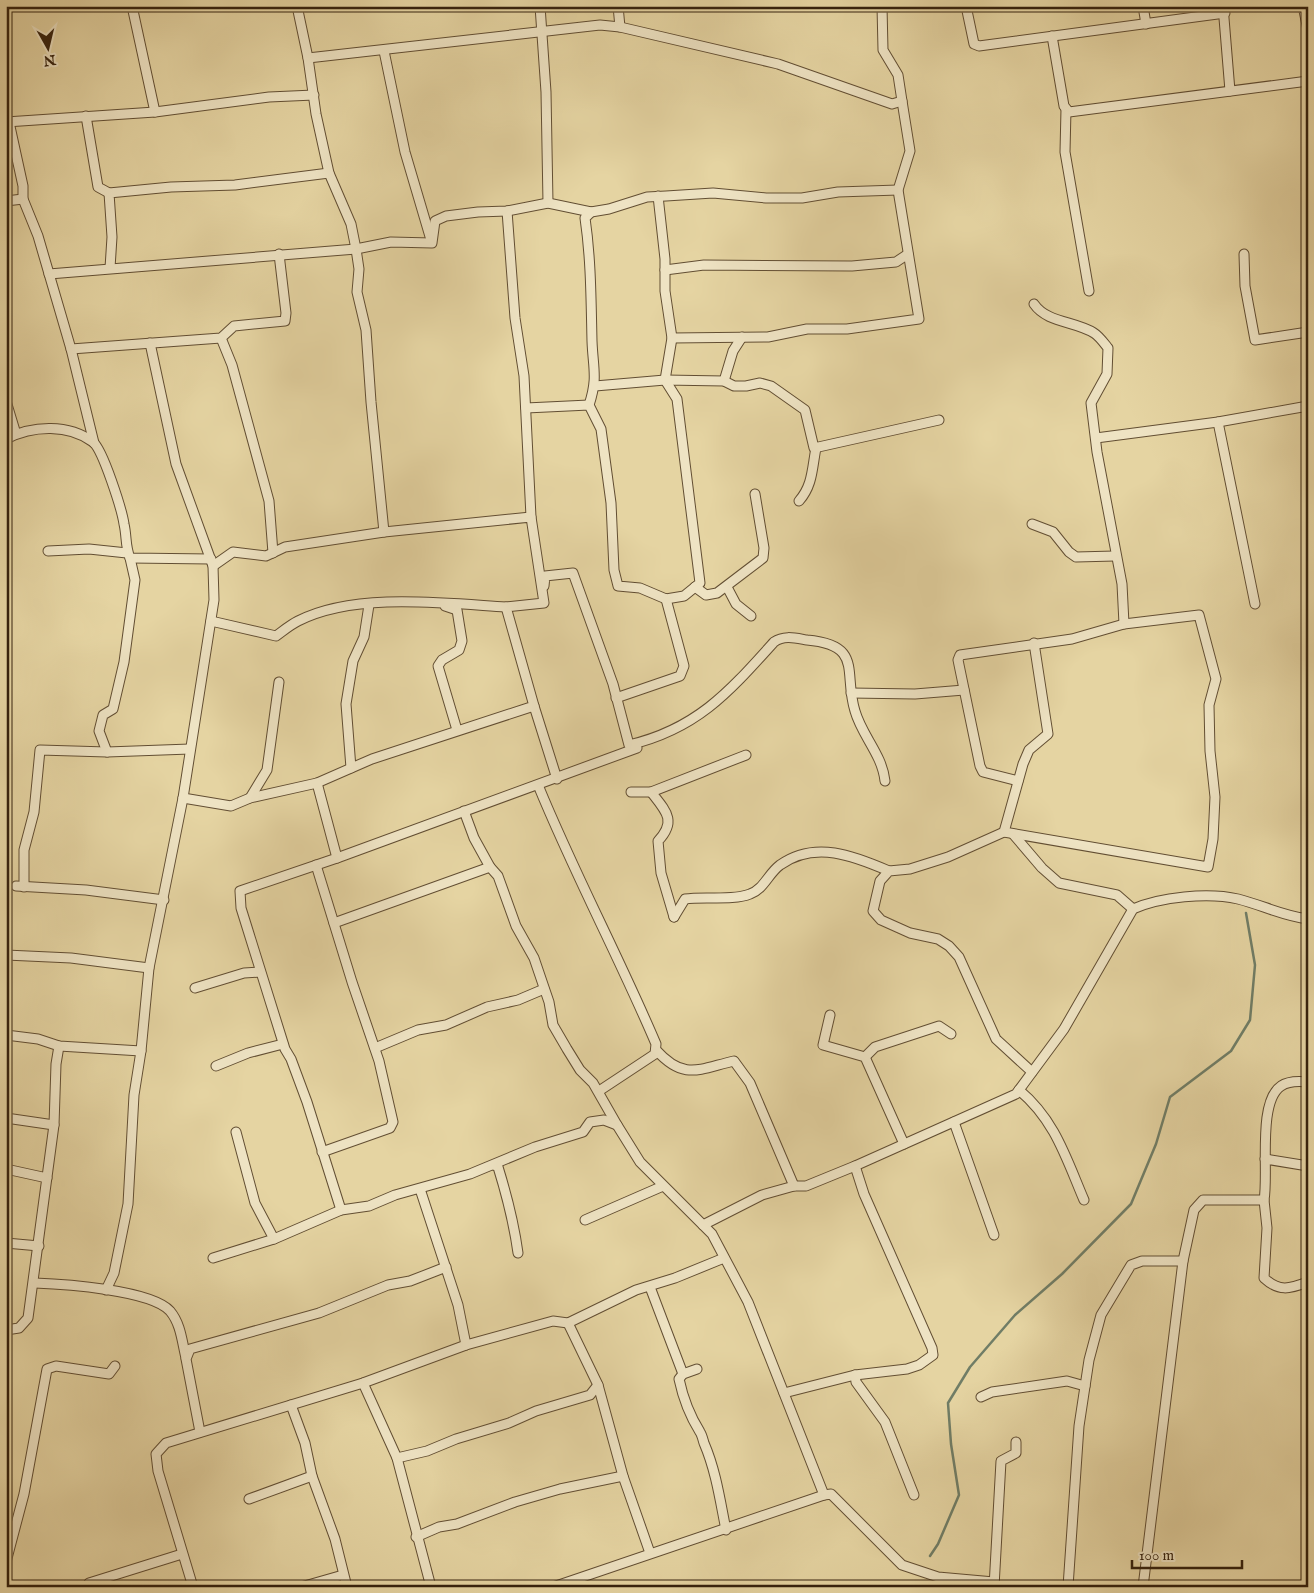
<svg xmlns="http://www.w3.org/2000/svg" width="1314" height="1593" font-family="'IM FELL English',serif">
  <style>
    .lines { fill: none; stroke-linecap: round; stroke-linejoin: round }
    .stream { stroke: #707d66; stroke-width: 2.5 }
    .minor-casing { stroke: #624e33; stroke-width: 11 }
    .minor { stroke: #eee3c3; stroke-width: 9 }
  </style>
  <rect width="100%" height="100%" fill="#e5d4a2"/>
  <filter id="stains"><feTurbulence type="fractalNoise" baseFrequency=".004" numOctaves="4"/><feColorMatrix values="0 0 0 0 .2 0 0 0 0 .09 0 0 0 0 .02 0 0 0 .5 -.17"/></filter>
  <radialGradient id="worn" r=".72"><stop offset=".6" stop-color="#630" stop-opacity="0"/><stop offset="1" stop-color="#630" stop-opacity=".3"/></radialGradient>
  <g class="lines">
    <!-- stream -->
    <path class="stream" d="M 930,1556 L 938,1544 L 959,1495 L 951,1444 L 948,1403 L 970,1367 L 1015,1315 L 1062,1274 L 1131,1204 L 1156,1144 L 1170,1097 L 1231,1051 L 1250,1020 L 1255,965 L 1246,913"/>
    <!-- minor casing -->
    <g class="minor-casing">
      <g id="minor">
        <path d="M 132,6 L 155,112"/>
        <path d="M 297,6 L 308,58 L 316,114 L 329,173 L 351,224 L 356,249 L 359,269 L 357,292 L 366,330 L 371,402 L 384,532"/>
        <path d="M 540,6 L 546,92 L 548,203"/>
        <path d="M 618,6 L 620,27"/>
        <path d="M 966,6 L 974,44 L 979,46 L 1225,13"/>
        <path d="M 1143,6 L 1146,24"/>
        <path d="M 1223,6 L 1230,91"/>
        <path d="M 1303,6 L 1308,30"/>
        <path d="M 1052,36 L 1064,106 L 1069,112 L 1308,81"/>
        <path d="M 384,51 L 405,152 L 431,240"/>
        <path d="M 308,58 L 600,25 L 620,27 L 778,64 L 892,104 L 902,101 L 898,75 L 883,50 L 882,6"/>
        <path d="M 1066,109 L 1065,152 L 1089,291"/>
        <path d="M 86,116 L 98,187 L 109,193"/>
        <path d="M 6,122 L 155,112 L 269,97 L 314,95"/>
        <path d="M 9,122 L 23,186 L 23,199 L 38,236 L 71,349 L 221,338 L 234,326 L 285,321 L 286,313 L 279,254"/>
        <path d="M 6,201 L 23,199"/>
        <path d="M 507,211 L 515,318 L 524,376 L 531,517"/>
        <path d="M 1244,254 L 1245,286 L 1255,340 L 1308,332"/>
        <path d="M 110,268 L 112,237 L 109,193 L 171,187 L 235,185 L 329,173"/>
        <path d="M 665,270 L 704,265 L 852,266 L 896,262 L 908,254"/>
        <path d="M 49,274 L 356,249 L 391,242 L 432,243 L 435,221 L 446,216 L 478,212 L 507,211 L 548,203 L 591,212 L 609,209 L 647,197 L 666,196 L 713,193 L 766,198 L 802,198 L 838,192 L 898,190"/>
        <path d="M 1034,304 C 1047,323 1075,321 1094,333 C 1099,336 1104,343 1108,348 L 1107,374 L 1091,403 L 1097,452 L 1122,584 L 1124,624"/>
        <path d="M 221,338 L 232,365 L 269,501 L 273,553"/>
        <path d="M 672,338 L 768,337 L 807,329 L 847,329 L 919,319 L 898,190 L 910,151 L 902,101"/>
        <path d="M 71,349 L 94,443"/>
        <path d="M 724,381 L 733,351 L 742,337"/>
        <path d="M 595,386 L 665,380 L 724,381 L 734,386 L 746,386 L 760,383 L 771,386 L 805,410 L 814,448 L 939,420"/>
        <path d="M 6,401 L 16,434"/>
        <path d="M 589,405 C 598,378 593,368 592,341 C 591,299 591,259 585,218 L 591,212"/>
        <path d="M 526,408 L 589,405 L 601,429 L 611,503 L 614,570 L 618,586 L 640,588 L 666,599 L 684,596 L 700,583 L 677,399 L 665,380 L 672,338 L 665,291 L 665,259 L 658,196"/>
        <path d="M 1218,422 L 1255,604"/>
        <path d="M 1096,438 L 1218,422 L 1308,406"/>
        <path d="M 6,439 C 33,425 69,424 93,442 C 103,450 122,510 124,524 C 127,537 125,546 130,558 L 211,559"/>
        <path d="M 799,501 C 813,485 812,468 816,448"/>
        <path d="M 1032,524 L 1053,532 L 1069,552 L 1076,557 L 1115,556"/>
        <path d="M 48,551 L 89,549 L 127,553"/>
        <path d="M 544,586 L 545,576 L 573,573 L 613,684 L 629,745 C 697,729 729,692 774,642 C 784,635 795,638 807,640 C 864,645 843,673 855,711 C 862,736 882,754 885,781"/>
        <path d="M 695,587 L 706,595 L 717,593 L 763,558 L 764,548 L 755,494"/>
        <path d="M 727,587 L 736,604 L 751,616"/>
        <path d="M 445,606 L 457,610 L 462,641 L 459,650 L 442,660 L 438,666 L 457,730"/>
        <path d="M 211,621 L 276,636 C 283,631 290,625 298,621 C 354,592 444,603 506,607"/>
        <path d="M 851,693 L 915,694 L 964,690"/>
        <path d="M 616,698 L 680,676 L 684,666 L 666,599"/>
        <path d="M 534,706 L 557,779"/>
        <path d="M 107,752 L 99,731 L 103,715 L 113,709 L 124,662 L 135,580 L 130,558"/>
        <path d="M 351,768 L 346,704 L 353,661 L 364,637 L 369,605"/>
        <path d="M 1018,781 L 983,772 L 980,766 L 958,660 L 960,655 L 1072,639 L 1124,624 L 1199,615 L 1216,679 L 1209,705 L 1210,751 L 1215,797 L 1213,839 L 1208,867 L 1004,832 L 948,857 L 910,869 L 889,871 L 880,881 L 873,911 L 881,920 L 910,933 L 938,939 L 949,946 L 959,957 L 996,1039 L 1032,1072"/>
        <path d="M 317,783 L 337,858 L 240,891 L 241,908 L 285,1049 L 291,1059 L 307,1102 L 341,1210"/>
        <path d="M 538,785 C 574,873 619,957 656,1044 L 655,1054 L 599,1091"/>
        <path d="M 631,792 L 651,792 L 746,755"/>
        <path d="M 651,792 C 666,811 677,821 658,841 L 661,873 L 674,917"/>
        <path d="M 183,798 L 231,806 L 250,798 L 317,783 L 372,759 L 534,706 L 506,607 L 544,603 L 531,517 L 384,532 L 285,547 L 266,556 L 233,552 L 213,566"/>
        <path d="M 250,798 L 267,770 L 279,682"/>
        <path d="M 464,811 L 474,838 L 490,867 L 498,876 L 516,926 L 534,958 L 549,1002 L 553,1025 L 567,1049 L 580,1070 L 593,1083 L 617,1125 L 640,1162 L 712,1234 L 748,1302 L 824,1495 L 831,1494 L 902,1565 L 938,1577 L 994,1582"/>
        <path d="M 1004,832 L 1023,764 L 1029,750 L 1048,734 L 1034,643"/>
        <path d="M 1013,834 L 1042,868 L 1059,883 L 1117,895 L 1133,909"/>
        <path d="M 337,858 L 637,748"/>
        <path d="M 316,865 L 352,982 L 379,1061 L 393,1122 L 390,1128 L 322,1152"/>
        <path d="M 16,886 L 86,890 L 164,900"/>
        <path d="M 24,887 L 24,850 L 34,812 L 40,750 L 107,752 L 190,749"/>
        <path d="M 674,917 L 685,899 C 704,896 733,901 750,894 C 764,889 768,874 780,865 C 815,840 854,856 889,871"/>
        <path d="M 334,923 L 490,867"/>
        <path d="M 6,955 L 71,958 L 149,968"/>
        <path d="M 195,988 L 244,973 L 260,972"/>
        <path d="M 830,1015 L 823,1045 L 865,1057 L 904,1144"/>
        <path d="M 6,1035 L 38,1039 L 59,1046 L 141,1051"/>
        <path d="M 375,1048 L 418,1030 L 446,1025 L 487,1007 L 518,1000 L 544,989"/>
        <path d="M 656,1050 C 684,1081 699,1069 734,1061 L 750,1083 L 794,1186"/>
        <path d="M 865,1057 L 875,1047 L 939,1026 L 951,1034"/>
        <path d="M 216,1066 L 248,1053 L 283,1044"/>
        <path d="M 1019,1090 C 1055,1120 1066,1158 1084,1200"/>
        <path d="M 6,1118 L 54,1125"/>
        <path d="M 954,1122 L 994,1235"/>
        <path d="M 236,1132 L 255,1203 L 274,1239"/>
        <path d="M 1265,1159 L 1308,1166"/>
        <path d="M 494,1165 L 498,1167 C 507,1196 514,1224 518,1253"/>
        <path d="M 855,1166 L 1016,1094 L 1064,1029 L 1133,909 C 1160,897 1208,892 1238,899 C 1262,905 1283,916 1308,919"/>
        <path d="M 6,1169 L 47,1178"/>
        <path d="M 420,1189 L 458,1305 L 466,1345"/>
        <path d="M 1264,1200 L 1267,1228 L 1264,1278 C 1279,1292 1289,1289 1308,1282"/>
        <path d="M 585,1220 L 663,1186"/>
        <path d="M 703,1225 L 762,1195 L 794,1186 L 806,1186 L 855,1166 L 864,1194 L 932,1348 L 933,1355 L 919,1365 L 907,1369 L 855,1375 L 784,1393"/>
        <path d="M 6,1243 L 39,1246"/>
        <path d="M 213,1258 L 274,1239 L 341,1210 L 369,1206 L 395,1195 L 470,1174 L 535,1147 L 583,1132 L 590,1122 L 604,1120 L 617,1125"/>
        <path d="M 35,1283 C 64,1284 151,1290 170,1311 C 181,1324 182,1342 186,1358"/>
        <path d="M 650,1287 L 683,1374"/>
        <path d="M 106,1290 L 114,1273 L 128,1204 L 134,1095 L 141,1051 L 149,968 L 183,798 L 214,600 L 213,566 L 176,464 L 150,343"/>
        <path d="M 568,1323 L 598,1385 L 623,1476 L 650,1553"/>
        <path d="M 6,1330 L 19,1328 L 28,1318 L 54,1125 L 56,1064 L 59,1046"/>
        <path d="M 697,1369 L 683,1374 L 679,1379 C 683,1398 690,1416 700,1432 C 702,1435 703,1440 704,1443 C 716,1471 720,1500 726,1530"/>
        <path d="M 855,1375 L 856,1382 L 885,1422 L 914,1495"/>
        <path d="M 363,1383 L 397,1458 L 431,1587"/>
        <path d="M 981,1397 L 992,1392 L 1067,1381 L 1085,1386"/>
        <path d="M 291,1405 L 305,1443 L 312,1476 L 335,1539 L 347,1587"/>
        <path d="M 200,1432 L 186,1359 L 190,1349 L 319,1313 L 388,1285 L 410,1281 L 446,1267"/>
        <path d="M 397,1458 L 427,1451 L 456,1439 L 509,1423 L 536,1411 L 590,1395 L 598,1385"/>
        <path d="M 249,1499 L 312,1476"/>
        <path d="M 416,1537 L 439,1527 L 457,1524 L 515,1502 L 560,1489 L 623,1476"/>
        <path d="M 6,1562 L 24,1494 L 47,1369 L 56,1366 L 109,1374 L 115,1366"/>
        <path d="M 86,1587 L 89,1583 L 182,1554"/>
        <path d="M 193,1587 L 158,1471 L 156,1454 L 166,1443 L 363,1383 L 466,1345 L 553,1321 L 568,1323 L 636,1290 L 675,1278 L 724,1258"/>
        <path d="M 301,1587 L 343,1575"/>
        <path d="M 553,1587 L 824,1495"/>
        <path d="M 994,1587 L 1001,1461 L 1016,1453 L 1016,1442"/>
        <path d="M 1068,1587 L 1079,1426 L 1089,1360 L 1101,1315 L 1131,1265 L 1142,1261 L 1183,1261"/>
        <path d="M 1143,1587 L 1183,1261 L 1194,1210 L 1203,1200 L 1264,1200 C 1269,1174 1257,1102 1281,1086 C 1288,1081 1299,1081 1308,1082"/>
      </g>
    </g>
    <!-- minor -->
    <use href="#minor" class="minor"/>
  </g>
  <!-- margin -->
  <rect width="1314" height="1593" fill="none" stroke="#e5d4a2" stroke-width="25"/>
  <rect x="8" y="8" width="1299" height="1578" fill="none" stroke="#36220e" stroke-width="2.5"/>
  <rect x="12" y="12" width="1289" height="1568" fill="none" stroke="#36220e"/>
  <!-- north arrow -->
  <g transform="translate(48 48) rotate(172)" stroke="#eee3c3" stroke-width="4" paint-order="stroke">
  <path d="M0-4L9 19L0 12L-9 19Z" fill="#36220e"/>
  <text y="-8" font-size="14" font-weight="bold" text-anchor="middle" fill="#36220e">N</text>
  </g>
  <!-- scale -->
  <path d="M1132 1560v8h110v-8" fill="none" stroke="#36220e" stroke-width="2.5"/>
  <text x="1139" y="1560" font-size="15" fill="#36220e" stroke="#eee3c3" stroke-width="4" paint-order="stroke">100 m</text>
  <rect width="100%" height="100%" filter="url(#stains)"/>
  <rect width="100%" height="100%" fill="url(#worn)"/>
</svg>
